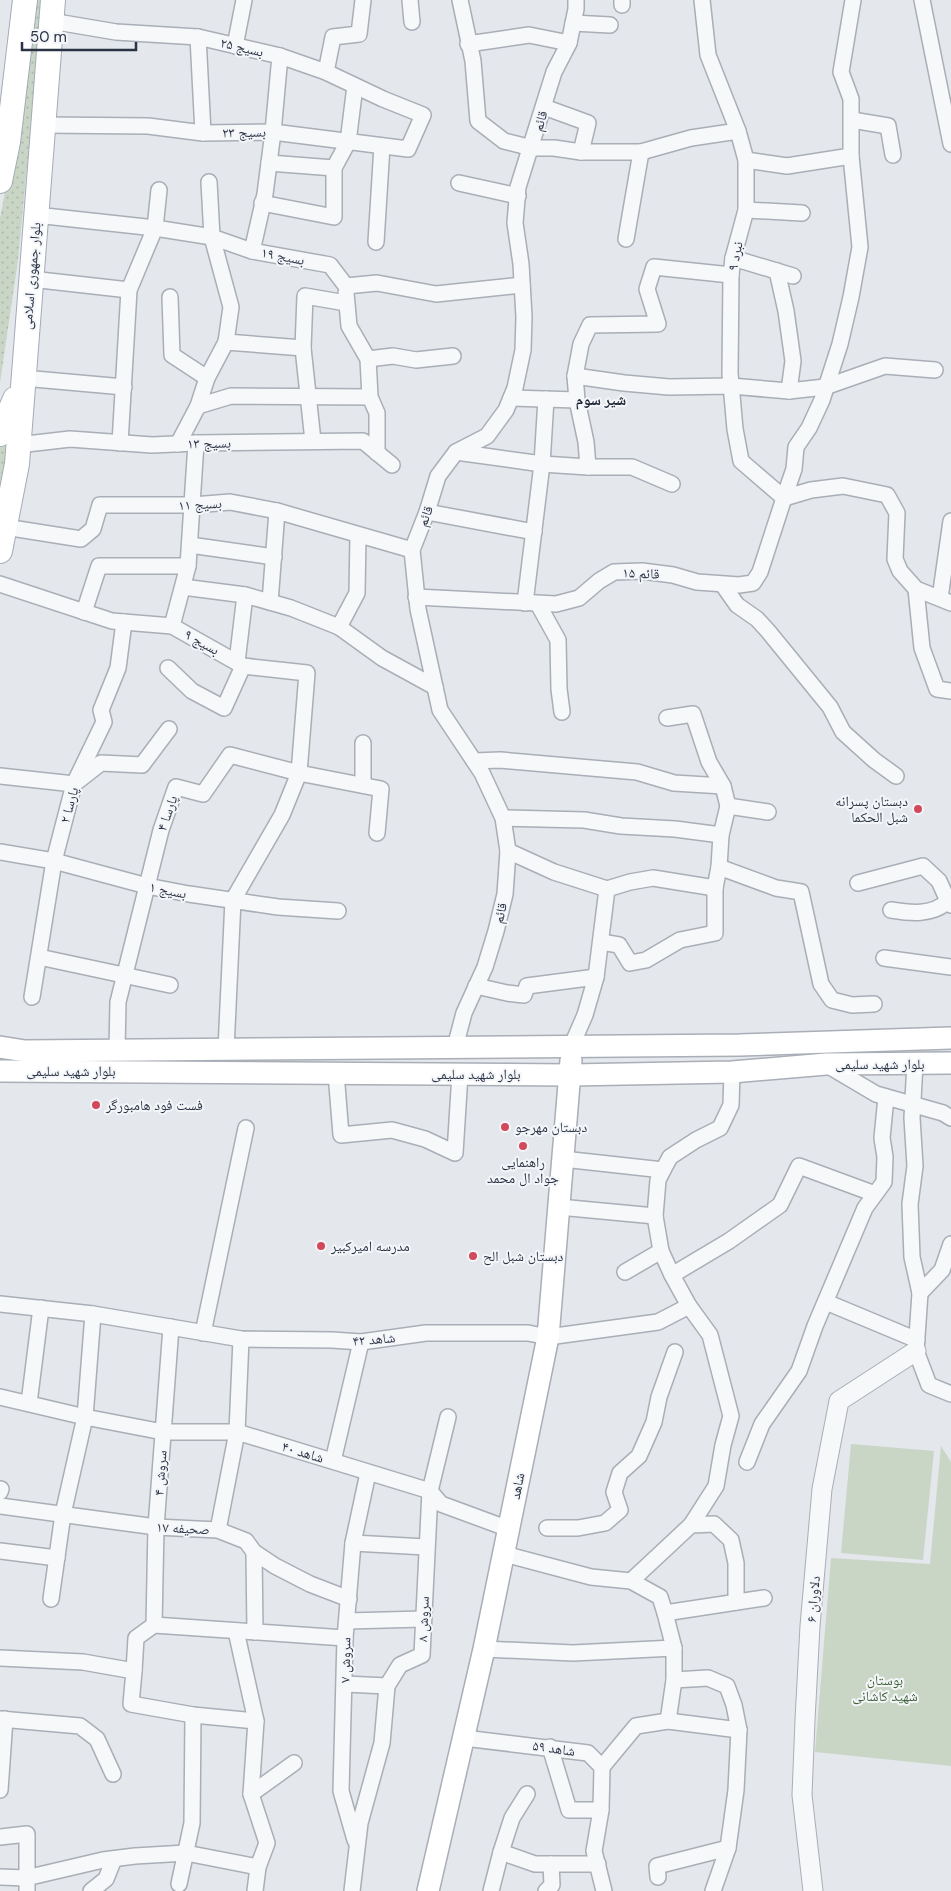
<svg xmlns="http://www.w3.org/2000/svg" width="951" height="1891" font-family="'DM Sans','Noto Naskh Arabic',sans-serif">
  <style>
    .grass { fill: url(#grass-dots) }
    .green { fill: #c9d6c5 }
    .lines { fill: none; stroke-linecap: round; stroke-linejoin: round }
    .minor-casing { stroke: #a9aeb7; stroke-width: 18 }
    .tertiary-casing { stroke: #a9aeb7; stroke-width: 21 }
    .secondary-casing { stroke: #a9aeb7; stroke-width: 24 }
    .primary-casing { stroke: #a3abb8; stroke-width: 26 }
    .minor { stroke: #f7f8fa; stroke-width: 15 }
    .tertiary { stroke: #f7f8fa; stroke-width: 19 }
    .secondary { stroke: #fff; stroke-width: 21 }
    .primary { stroke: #fff; stroke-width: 24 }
    .poi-dot { fill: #d1495b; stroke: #f4f6f9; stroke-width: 2 }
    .labels { text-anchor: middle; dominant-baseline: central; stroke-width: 4; stroke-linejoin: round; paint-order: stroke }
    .street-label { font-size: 14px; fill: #2b3445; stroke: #f4f6f9 }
    .poi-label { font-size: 14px; fill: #2b3445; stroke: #f4f6f9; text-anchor: start }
    .park-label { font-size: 14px; fill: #3f6138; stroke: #f4f6f9 }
    .neighbourhood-label { font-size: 15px; font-weight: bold; fill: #1d2536; stroke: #f4f6f9 }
  </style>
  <defs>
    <pattern id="grass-dots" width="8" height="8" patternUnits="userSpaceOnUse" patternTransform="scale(1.25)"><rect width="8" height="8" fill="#c9d6c5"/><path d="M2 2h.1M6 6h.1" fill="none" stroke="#adb8ab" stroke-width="1.8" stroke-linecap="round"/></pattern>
  </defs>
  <rect width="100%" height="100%" fill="#e4e7ec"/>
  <!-- grass -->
  <g class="grass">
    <path d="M 36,0 L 43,0 L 18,260 L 0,383 L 0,218 L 19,119 Z"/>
    <path d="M 10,437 L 2,486 L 0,484 L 0,448 Z"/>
  </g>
  <!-- green -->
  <g class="green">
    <path d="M 851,1444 L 934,1451 L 923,1560 L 841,1553 Z"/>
    <path d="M 941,1446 L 951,1462 L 951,1766 L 815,1752 L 831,1558 L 930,1564 Z"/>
  </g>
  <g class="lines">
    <!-- minor casing -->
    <g class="minor-casing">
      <g id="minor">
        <path d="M 410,0 L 412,22"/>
        <path d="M 460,0 L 473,61 L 478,121 L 504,141 L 532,148 L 554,148 L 581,152 L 641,152 L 691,138 L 738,131"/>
        <path d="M 622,0 L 622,5"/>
        <path d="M 853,0 L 841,72 L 851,99 L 851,156 L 860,247 L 851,297 L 840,344 L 822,400 L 809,428 L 796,447 L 794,469 L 784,498 L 811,490 L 843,486 L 887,495 L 897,513 L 895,559 L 900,571 L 916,589 L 951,603"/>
        <path d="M 922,0 L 951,144"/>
        <path d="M 573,23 L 610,25"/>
        <path d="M 198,37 L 203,133"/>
        <path d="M 468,44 L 529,35 L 569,43"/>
        <path d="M 235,46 L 244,0"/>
        <path d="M 326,72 L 333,37 L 359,34 L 363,0"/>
        <path d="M 544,107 L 588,123 L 581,152"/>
        <path d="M 852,120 L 888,126 L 893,155"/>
        <path d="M 43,125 L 148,126 L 203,133 L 273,132 L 408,149 L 423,115 L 383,99 L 326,72 L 280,56 L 198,37 L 116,32 L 51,21"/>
        <path d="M 746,160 L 787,166 L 851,156"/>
        <path d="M 269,163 L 334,168"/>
        <path d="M 459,183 L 518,196"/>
        <path d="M 262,203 L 334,217 L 334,168 L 348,142 L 355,86"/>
        <path d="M 746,210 L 802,213"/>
        <path d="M 36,215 L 155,228 L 212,237 L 252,251 L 330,265 L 346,286 L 377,283 L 436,294 L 522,285"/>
        <path d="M 626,239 L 641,152"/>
        <path d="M 376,242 L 382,146"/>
        <path d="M 252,251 L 265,194 L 273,132 L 280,56"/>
        <path d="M 733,258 L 793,276"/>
        <path d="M 777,271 L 786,311 L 793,361 L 789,391"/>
        <path d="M 31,279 L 129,290"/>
        <path d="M 346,293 L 349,326 L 368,359 L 370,397 L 377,413 L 377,453"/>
        <path d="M 170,297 L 172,355 L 207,378"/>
        <path d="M 226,342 L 303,348"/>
        <path d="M 368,359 L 393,356 L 416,360 L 453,356"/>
        <path d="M 575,376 L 624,383 L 669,387 L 731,386 L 789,391 L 825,387 L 885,366 L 935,370"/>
        <path d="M 23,378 L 124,387"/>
        <path d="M 511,398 L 577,400"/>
        <path d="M 198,406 L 231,396 L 370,397"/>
        <path d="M 313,441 L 303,348 L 305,296 L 346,303"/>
        <path d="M 120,443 L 129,290 L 155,228 L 159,190"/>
        <path d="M 178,444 L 198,406 L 207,378 L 226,342 L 231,307 L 212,237 L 209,182"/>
        <path d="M 18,445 L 70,439 L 152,445 L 196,443 L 363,441 L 392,465"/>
        <path d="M 456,452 L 542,464 L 588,467 L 632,467 L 672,484"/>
        <path d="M 588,467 L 586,442 L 577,400 L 575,376 L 581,344 L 590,325 L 658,324 L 647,289 L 654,267 L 731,275"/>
        <path d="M 427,512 L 534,532"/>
        <path d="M 5,527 L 81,539 L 93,529 L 100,505 L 193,505 L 230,502 L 277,511 L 412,550"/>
        <path d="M 190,545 L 274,557"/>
        <path d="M 0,584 L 112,621 L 172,626 L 243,666 L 307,673 L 299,773 L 282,815 L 233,900 L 226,1049"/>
        <path d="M 723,585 L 737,605 L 757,619 L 768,631 L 830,707 L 843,732 L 874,760 L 896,776"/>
        <path d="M 183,587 L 245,595 L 291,608 L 339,627 L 382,658 L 435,687"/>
        <path d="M 916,589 L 922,648 L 937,689 L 951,691"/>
        <path d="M 416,597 L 556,604 L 579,598 L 599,581 L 614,572 L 642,571 L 673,575 L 697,582 L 739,585 L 753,583 L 760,572 L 784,498 L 741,461 L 735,429 L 730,373 L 731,275 L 733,258 L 746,210 L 746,160 L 738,131 L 708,55 L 702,0"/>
        <path d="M 940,598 L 951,521"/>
        <path d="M 270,602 L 277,511"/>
        <path d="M 525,603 L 542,464 L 546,399"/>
        <path d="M 538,604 L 558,640 L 559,689 L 562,712"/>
        <path d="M 84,612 L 99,566 L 188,566"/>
        <path d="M 172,626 L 188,566 L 196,443"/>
        <path d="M 339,627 L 357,593 L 358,535"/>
        <path d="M 237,662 L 245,595"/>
        <path d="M 168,668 L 192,691 L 224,708 L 243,666"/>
        <path d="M 474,761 L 500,760 L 637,772 L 674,783 L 723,786"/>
        <path d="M 0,776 L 74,784 L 101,763 L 142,765 L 169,729"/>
        <path d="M 363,785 L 363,743"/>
        <path d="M 728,806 L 768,812"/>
        <path d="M 503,818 L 584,820 L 621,826 L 675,829 L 721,835"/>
        <path d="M 508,851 L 554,872 L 607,889"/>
        <path d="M 0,852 L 54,861 L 147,886 L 189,894 L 278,907 L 338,911"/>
        <path d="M 719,867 L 776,888 L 801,892 L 821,984 L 832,1000 L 852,1005 L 874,1004"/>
        <path d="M 858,883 L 923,866 L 939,881 L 948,901 L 951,905"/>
        <path d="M 891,910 C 910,913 932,916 948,901"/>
        <path d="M 601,942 L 619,945 L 630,963 L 646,960 L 680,940 L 715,933 L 715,888 L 719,867 L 721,835 L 728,806 L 723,786 L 709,762 L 693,714 L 667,718"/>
        <path d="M 39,957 L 170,985"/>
        <path d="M 884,958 L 951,967"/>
        <path d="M 476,986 L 507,993 L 524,995 L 527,986 L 596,977"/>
        <path d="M 32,997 L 54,861 L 74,784 L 104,722 L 101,710 L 118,668 L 124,622"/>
        <path d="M 455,1047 L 464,1013 L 485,967 L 496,931 L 505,894 L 508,851 L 503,818 L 482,773 L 440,710 L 418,609 L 412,550 L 427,512 L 438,476 L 456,452 L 487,436 L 506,410 L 515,388 L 523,350 L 524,317 L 521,264 L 515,223 L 518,187 L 554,72 L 569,43 L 576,9 L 576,0"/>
        <path d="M 571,1047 L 585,1015 L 596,977 L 607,889 L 630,882 L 653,878 L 715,888"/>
        <path d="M 117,1050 L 118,1002 L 161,830 L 176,787 L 203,794 L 230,755 L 299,773 L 381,789 L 377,833"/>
        <path d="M 915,1063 L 912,1118 L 915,1166 L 910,1204 L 912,1257 L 920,1293 L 916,1351 L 929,1385 L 951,1394"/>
        <path d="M 827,1065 L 876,1094 L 943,1113 L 951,1118"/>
        <path d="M 336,1073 L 341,1135 L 392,1130 L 425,1139 L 455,1153 L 460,1074"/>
        <path d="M 563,1159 L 663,1170 L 670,1157 L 696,1140 L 720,1128 L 731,1105 L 732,1072"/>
        <path d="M 663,1170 L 658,1180 L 655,1216 L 661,1251 L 672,1275 L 689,1306 L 710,1335 L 731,1416 L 723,1445 L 716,1486 L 691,1525"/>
        <path d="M 559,1207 L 655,1216"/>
        <path d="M 625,1272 L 661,1251"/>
        <path d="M 672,1275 L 729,1241 L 780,1205 L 799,1166 L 875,1194"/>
        <path d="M 920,1293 L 942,1270 L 951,1244"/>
        <path d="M 826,1302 L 917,1340"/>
        <path d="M 0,1304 L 93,1314 L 241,1339 L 332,1340 L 361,1342 L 426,1333 L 528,1333 L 548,1337 L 658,1322 L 689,1306"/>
        <path d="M 203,1333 L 246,1128"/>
        <path d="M 0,1397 L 85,1417 L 163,1432 L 237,1432 L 430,1491 L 441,1504 L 509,1529"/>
        <path d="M 29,1403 L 41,1308"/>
        <path d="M 333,1461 L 361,1342"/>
        <path d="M 747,1462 L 762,1424 L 799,1371 L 815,1326 L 865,1208 L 884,1182 L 885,1157 L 882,1138 L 886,1097"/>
        <path d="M 0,1492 L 1,1489"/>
        <path d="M 0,1506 L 156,1527 L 218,1530 L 246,1541 L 254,1552 L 275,1566 L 310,1584 L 349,1599"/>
        <path d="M 547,1528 L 578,1528 L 605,1523 L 620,1510 L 614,1492 L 620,1473 L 639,1456 L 654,1422 L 659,1397 L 675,1352"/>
        <path d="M 218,1530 L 237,1432 L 241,1339"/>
        <path d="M 353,1543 L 426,1547"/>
        <path d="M 0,1551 L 57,1558"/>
        <path d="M 254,1552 L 255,1632"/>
        <path d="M 504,1554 L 591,1577 L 631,1581 L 660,1597 L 665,1613 L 764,1598"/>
        <path d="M 631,1581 L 691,1525 L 714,1524 L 731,1540 L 736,1563 L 736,1602"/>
        <path d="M 51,1599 L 63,1514 L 85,1417 L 93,1314"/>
        <path d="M 665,1613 L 674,1648 L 674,1680 L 668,1721"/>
        <path d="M 347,1621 L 423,1619"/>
        <path d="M 154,1625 L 345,1638"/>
        <path d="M 236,1631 L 256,1721 L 251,1794 L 267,1843 L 258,1867 L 255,1891"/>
        <path d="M 484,1649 L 573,1653 L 674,1648"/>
        <path d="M 0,1658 L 83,1662 L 134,1671 L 131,1704 L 193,1715 L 256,1721"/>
        <path d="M 134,1671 L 136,1638 L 154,1625 L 156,1527 L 171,1327"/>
        <path d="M 674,1680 L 708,1678 L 727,1686 L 734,1705 L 739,1730 L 736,1790 L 728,1848 L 713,1891"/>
        <path d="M 345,1684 L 387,1686"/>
        <path d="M 0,1719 L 80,1726 L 97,1739 L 113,1774"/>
        <path d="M 464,1738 L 588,1753 L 602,1767 L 636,1726 L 668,1721 L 739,1730"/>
        <path d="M 550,1747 L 569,1810 L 601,1810"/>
        <path d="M 602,1767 L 601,1810 L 594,1851 L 604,1891"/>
        <path d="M 0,1790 L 5,1719"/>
        <path d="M 251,1794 L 294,1763"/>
        <path d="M 0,1837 L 27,1834 L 27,1891"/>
        <path d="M 355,1840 L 341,1791 L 345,1638 L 353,1543 L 368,1473"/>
        <path d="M 501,1852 L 535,1864 L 598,1864"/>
        <path d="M 0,1877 L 26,1878 L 103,1860 L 135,1856 L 186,1853 L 258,1867"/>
        <path d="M 658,1877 L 657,1866 L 728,1848"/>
        <path d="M 179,1884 L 192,1823 L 193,1715"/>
        <path d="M 91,1891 L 106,1879 L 114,1859"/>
        <path d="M 352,1891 L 360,1823 L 382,1743 L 387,1686 L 400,1665 L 422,1655 L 430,1491 L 448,1417"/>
        <path d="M 491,1891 L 501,1852 L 512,1818 L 527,1794"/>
        <path d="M 546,1891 L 552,1885 L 551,1864"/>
      </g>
    </g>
    <!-- tertiary casing -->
    <g class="tertiary-casing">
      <path id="tertiary" d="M 813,1891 L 802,1795 L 805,1720 L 810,1626 L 822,1489 L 839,1401 L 916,1351"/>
    </g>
    <!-- secondary casing -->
    <g class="secondary-casing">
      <g id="secondary">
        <path d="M 0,1047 L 25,1051 L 739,1045 L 951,1038"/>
        <path d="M 0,1071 L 571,1075 L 732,1072 L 826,1064 L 951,1063"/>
        <path d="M 428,1891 L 484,1649 L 548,1337 L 571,1060"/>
      </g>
    </g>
    <!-- primary casing -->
    <g class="primary-casing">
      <g id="primary">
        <path d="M 0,181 L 8,142 L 25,0"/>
        <path d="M 0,434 L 15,399"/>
        <path d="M 0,551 L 17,464 L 53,0"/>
      </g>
    </g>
    <!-- minor -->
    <use href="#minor" class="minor"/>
    <!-- tertiary -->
    <use href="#tertiary" class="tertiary"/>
    <!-- secondary -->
    <use href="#secondary" class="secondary"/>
    <!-- primary -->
    <use href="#primary" class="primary"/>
  </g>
  <!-- markers -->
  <g class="poi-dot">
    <circle cx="918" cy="809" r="5"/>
    <circle cx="96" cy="1105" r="5"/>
    <circle cx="505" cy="1127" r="5"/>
    <circle cx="523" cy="1146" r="5"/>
    <circle cx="321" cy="1246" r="5"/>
    <circle cx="473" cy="1256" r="5"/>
  </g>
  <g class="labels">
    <!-- street labels -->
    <g class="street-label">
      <text transform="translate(242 47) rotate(13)">بسیج ۲۵</text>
      <text transform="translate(540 121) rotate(-74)">قائم</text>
      <text transform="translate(244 132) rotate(-1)">بسیج ۲۳</text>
      <text transform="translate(283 256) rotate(11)">بسیج ۱۹</text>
      <text transform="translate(735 256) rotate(-79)">نبرد ۹</text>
      <text transform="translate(31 276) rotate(-85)">بلوار جمهوری اسلامی</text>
      <text transform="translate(209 443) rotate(-1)">بسیج ۱۳</text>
      <text transform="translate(200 504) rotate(-3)">بسیج ۱۱</text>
      <text transform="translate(425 516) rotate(-70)">قائم</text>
      <text transform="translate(641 573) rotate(2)">قائم ۱۵</text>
      <text transform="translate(202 642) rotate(29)">بسیج ۹</text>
      <text transform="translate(69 805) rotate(-75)">پارسا ۲</text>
      <text transform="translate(167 813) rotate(-71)">پارسا ۴</text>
      <text transform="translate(168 890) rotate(11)">بسیج ۱</text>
      <text transform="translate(500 913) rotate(-77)">قائم</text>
      <text x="880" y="1064">بلوار شهید سلیمی</text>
      <text x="71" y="1071">بلوار شهید سلیمی</text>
      <text x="476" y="1074">بلوار شهید سلیمی</text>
      <text transform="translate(374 1339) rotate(-5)">شاهد ۴۲</text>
      <text transform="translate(303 1452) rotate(17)">شاهد ۴۰</text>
      <text transform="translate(160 1473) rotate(-86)">سروش ۴</text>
      <text transform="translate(517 1486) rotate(-79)">شاهد</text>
      <text transform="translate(183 1528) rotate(3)">صحیفه ۱۷</text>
      <text transform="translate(813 1599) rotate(-85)">دلاوران ۶</text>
      <text transform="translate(423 1619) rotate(-88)">سروش ۸</text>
      <text transform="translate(345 1660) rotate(-89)">سروش ۷</text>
      <text transform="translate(554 1748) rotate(8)">شاهد ۵۹</text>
    </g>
    <!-- poi labels -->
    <g class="poi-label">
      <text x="908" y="801" text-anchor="end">دبستان پسرانه<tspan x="908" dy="16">شبل الحکما</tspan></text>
      <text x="106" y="1105">فست فود هامبورگر</text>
      <text x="515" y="1127">دبستان مهرجو</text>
      <text x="523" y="1162" text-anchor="middle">راهنمایی<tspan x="523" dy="16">جواد ال محمد</tspan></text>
      <text x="331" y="1246">مدرسه امیرکبیر</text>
      <text x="483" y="1256">دبستان شبل الح</text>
    </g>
    <!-- park labels -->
    <g class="park-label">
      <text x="885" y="1680">بوستان<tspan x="885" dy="16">شهید کاشانی</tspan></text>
    </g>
    <!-- neighbourhood labels -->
    <g class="neighbourhood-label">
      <text x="601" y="400">شیر سوم</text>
    </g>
  </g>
  <!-- scale -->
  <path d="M22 42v8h114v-8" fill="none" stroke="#2b3445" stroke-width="2.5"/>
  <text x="30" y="42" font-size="15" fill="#2b3445" stroke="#f4f6f9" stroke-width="4" paint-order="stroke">50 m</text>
</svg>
